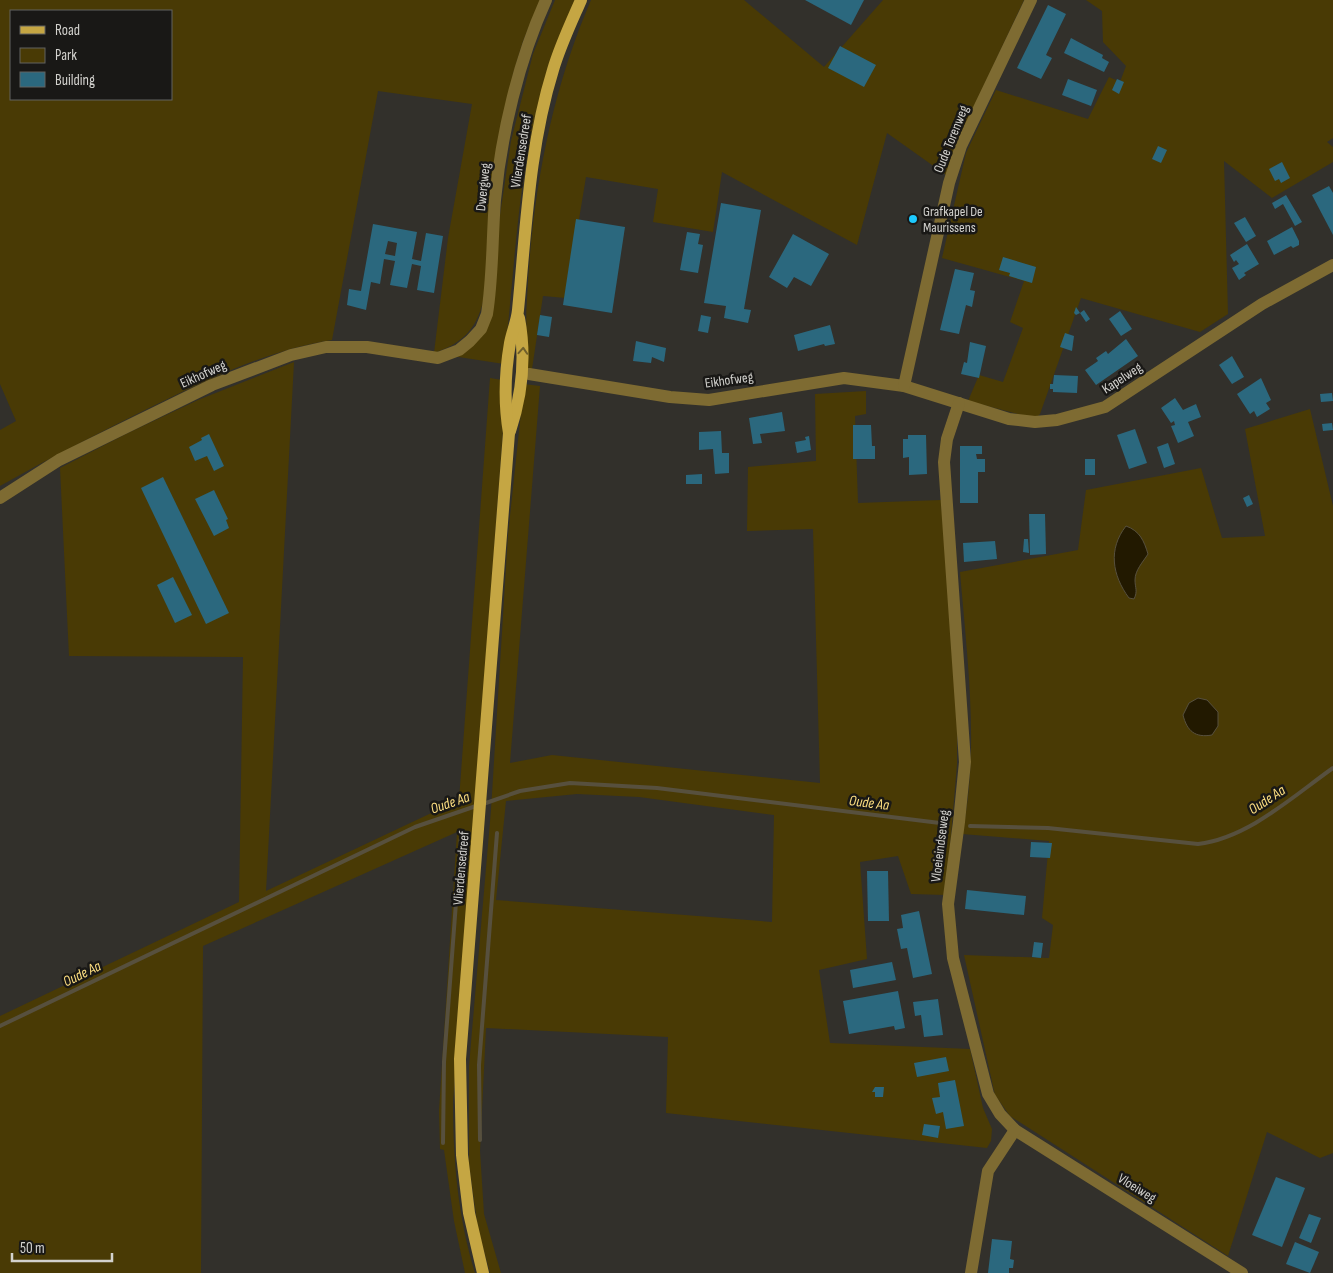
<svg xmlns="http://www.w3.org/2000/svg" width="1333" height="1273" font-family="'Sofia Sans Condensed',sans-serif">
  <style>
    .green { fill: #493a05; fill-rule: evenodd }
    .water { fill: #221900; stroke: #57503e }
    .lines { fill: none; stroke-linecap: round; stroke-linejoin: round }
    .stream { stroke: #57503e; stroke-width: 4 }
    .building { fill: #2b687e; fill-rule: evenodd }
    .minor { stroke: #7e6b32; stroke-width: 12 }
    .major { stroke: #c5a643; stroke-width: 12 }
    .oneway { stroke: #6f5f2c }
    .poi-dot { fill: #1dc9fd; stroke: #191816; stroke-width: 2 }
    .labels { text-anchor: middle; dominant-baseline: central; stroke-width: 5; stroke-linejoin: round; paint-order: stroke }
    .street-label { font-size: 14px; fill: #d3d2ce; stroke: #191816 }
    .poi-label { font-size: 14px; fill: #d3d2ce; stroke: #191816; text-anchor: start }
    .water-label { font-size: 15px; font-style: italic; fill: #fedf81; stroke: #191816 }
  </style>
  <rect width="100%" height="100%" fill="#32302b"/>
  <!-- green -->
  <g class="green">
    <path d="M 0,0 L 540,0 L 523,41 L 513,74 L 483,302 C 476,330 461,344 434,353 L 448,238 L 472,104 L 378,91 L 332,340 C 268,350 209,379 151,407 C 100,432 50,458 0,486 L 0,430 L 16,421 L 0,384 ZM 11,11 L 171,11 L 171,99 L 11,99 Z"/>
    <path d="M 555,0 L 575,0 C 560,43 541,85 532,130 C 516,207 513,286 504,364 L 452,356 L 483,330 L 511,141 L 533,54 Z"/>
    <path d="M 591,0 L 744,0 L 824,67 L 883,0 L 1024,0 L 978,98 L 949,177 L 887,133 L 857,245 L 722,172 L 713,232 L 653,222 L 658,189 L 586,177 L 566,298 L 543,296 L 532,369 L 525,368 C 528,345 525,322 527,299 C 532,196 550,95 591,0 Z"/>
    <path d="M 1086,0 L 1333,0 L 1333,138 L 1327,142 L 1333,147 L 1333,162 L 1272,198 L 1224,161 L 1228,314 L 1200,332 L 1081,298 L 1040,414 L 1038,416 L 1029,417 L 968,401 L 979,375 L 1003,382 L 1023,328 L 1010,322 L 1024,281 L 942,258 L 966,153 L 996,90 L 1088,119 L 1109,77 L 1120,82 L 1126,66 L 1103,42 L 1102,11 Z"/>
    <path d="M 294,362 L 266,891 L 459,800 L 490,378 L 502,380 L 503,430 L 453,1102 C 453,1161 458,1217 475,1273 L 465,1273 L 454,1221 L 444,1150 L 440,1149 L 439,1111 L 457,832 L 203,946 L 201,1273 L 0,1273 L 0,1016 L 239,902 L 243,657 L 69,656 L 60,468 L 126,434 L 198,400 Z"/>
    <path d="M 524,384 L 540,386 L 510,763 L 552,755 L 820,783 L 813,529 L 747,531 L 748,467 L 816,461 L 815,394 L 866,391 L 866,414 L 855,416 L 858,503 L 941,500 L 957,705 L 957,764 L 946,895 L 911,894 L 898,856 L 860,862 L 867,959 L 819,970 L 830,1043 L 970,1049 L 983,1108 L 992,1129 L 991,1141 L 987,1148 L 666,1113 L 668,1037 L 486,1028 L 480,1151 L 484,1214 L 501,1273 L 490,1273 L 478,1229 L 469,1164 L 469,1066 L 491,810 L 508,535 ZM 577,794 L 639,797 L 774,815 L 772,922 L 496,900 L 506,801 Z"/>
    <path d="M 1310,409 L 1333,506 L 1333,1153 L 1320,1158 L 1267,1132 L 1228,1256 L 1010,1116 L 995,1095 L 964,955 L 1049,958 L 1053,925 L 1042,918 L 1049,841 L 962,834 C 980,751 967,657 960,572 L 1078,550 L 1086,490 L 1201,468 L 1222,538 L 1265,536 L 1245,429 Z"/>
  </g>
  <!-- water -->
  <g class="water">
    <path d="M 1126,526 C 1140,531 1144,541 1148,554 C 1143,562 1135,570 1135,580 C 1135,588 1138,591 1134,599 L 1129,598 C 1112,575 1108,549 1126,526 Z"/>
    <path d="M 1198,698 L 1207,700 L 1218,712 L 1218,726 L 1212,735 C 1195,738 1187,731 1183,715 L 1189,703 Z"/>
  </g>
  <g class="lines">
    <!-- stream -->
    <g class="stream">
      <path d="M 483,804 L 520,791 L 570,783 L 657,788 L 948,824"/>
      <path d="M 970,826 L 1048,828 L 1198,844 C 1248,838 1292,797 1333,768"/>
      <path d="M 0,1026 L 415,827 L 476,806"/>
      <path d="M 480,1140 L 479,1065 L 497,833"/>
      <path d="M 443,1143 L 444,1062 L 461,836"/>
    </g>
  </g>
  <!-- building -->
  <g class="building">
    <path d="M 805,0 L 864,0 L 851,25 Z"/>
    <path d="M 1048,5 L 1066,14 L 1046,55 L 1052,58 L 1041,79 L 1017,68 Z"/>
    <path d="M 1071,38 L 1103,55 L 1102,58 L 1109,62 L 1104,72 L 1064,53 Z"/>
    <path d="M 840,46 L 876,65 L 864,87 L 828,68 Z"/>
    <path d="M 1068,79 L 1097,90 L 1091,106 L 1062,95 Z"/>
    <path d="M 1117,79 L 1124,82 L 1119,94 L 1112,90 Z"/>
    <path d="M 1158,146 L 1167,150 L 1161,163 L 1152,159 Z"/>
    <path d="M 1282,162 L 1290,178 L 1281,183 L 1279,179 L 1275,181 L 1269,169 Z"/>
    <path d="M 1329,186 L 1333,193 L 1333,235 L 1312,195 Z"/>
    <path d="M 1286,195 L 1302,222 L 1295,226 L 1283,204 L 1275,209 L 1272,203 Z"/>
    <path d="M 721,203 L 761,210 L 744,309 L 751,310 L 748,323 L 724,318 L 726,306 L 704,303 Z"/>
    <path d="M 1245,217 L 1256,236 L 1246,242 L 1234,223 Z"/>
    <path d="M 576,219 L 625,227 L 612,313 L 563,305 Z"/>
    <path d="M 373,224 L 417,232 L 412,259 L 421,261 L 426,233 L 443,236 L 434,293 L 417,290 L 421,266 L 412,264 L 407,288 L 390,285 L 395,261 L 384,259 L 380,284 L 371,282 L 366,310 L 347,305 L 349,289 L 361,291 ZM 388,241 L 397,243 L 395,256 L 385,254 Z"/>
    <path d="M 1292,227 L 1299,241 L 1299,245 L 1293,248 L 1291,246 L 1274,255 L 1267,241 Z"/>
    <path d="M 687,232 L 700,234 L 698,244 L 703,245 L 698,273 L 680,270 Z"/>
    <path d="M 793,234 L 829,254 L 811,286 L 794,277 L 787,288 L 769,277 Z"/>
    <path d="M 1247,244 L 1259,264 L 1244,273 L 1246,275 L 1239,280 L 1232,268 L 1239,264 L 1236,260 L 1234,262 L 1230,255 Z"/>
    <path d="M 1003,257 L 1036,267 L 1032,283 L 1009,276 L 1010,273 L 999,270 Z"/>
    <path d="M 955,269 L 974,273 L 970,290 L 975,291 L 972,307 L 966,305 L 959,334 L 940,330 Z"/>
    <path d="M 1076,307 L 1080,313 L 1084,310 L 1090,319 L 1086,322 L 1080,313 L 1076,315 L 1074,313 Z"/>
    <path d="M 1120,311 L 1132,329 L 1121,336 L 1109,319 Z"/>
    <path d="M 540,315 L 552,317 L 549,337 L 537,335 Z"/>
    <path d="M 701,315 L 711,317 L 708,333 L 698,331 Z"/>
    <path d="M 830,325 L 835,344 L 825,346 L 824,344 L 798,351 L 794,335 Z"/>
    <path d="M 1065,333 L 1074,336 L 1072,351 L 1060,347 Z"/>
    <path d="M 1126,339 L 1138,356 L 1096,385 L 1085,370 L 1098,361 L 1096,358 L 1106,351 L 1108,354 Z"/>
    <path d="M 636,341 L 666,348 L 664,362 L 652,357 L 651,363 L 633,361 Z"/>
    <path d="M 970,342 L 986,346 L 979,378 L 961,374 L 964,362 L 967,363 Z"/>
    <path d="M 1232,356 L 1244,377 L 1232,384 L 1219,365 Z"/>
    <path d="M 1054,375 L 1078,376 L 1077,393 L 1053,392 L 1053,389 L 1050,389 L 1050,384 L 1053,384 Z"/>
    <path d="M 1261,378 L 1271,400 L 1266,403 L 1270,409 L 1257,417 L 1254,411 L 1250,414 L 1237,394 Z"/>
    <path d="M 1332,393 L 1333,401 L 1321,402 L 1320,394 Z"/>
    <path d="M 1175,398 L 1183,410 L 1196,404 L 1201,417 L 1188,422 L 1194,436 L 1178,443 L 1171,426 L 1175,425 L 1174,421 L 1171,423 L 1161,408 Z"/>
    <path d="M 782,412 L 785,431 L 760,434 L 762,443 L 753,444 L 749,418 Z"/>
    <path d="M 1332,423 L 1333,430 L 1323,431 L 1322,424 Z"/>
    <path d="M 853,425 L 871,425 L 872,446 L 875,446 L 875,459 L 853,459 Z"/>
    <path d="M 1135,429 L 1147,463 L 1129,469 L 1117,435 Z"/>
    <path d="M 721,431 L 722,453 L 729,453 L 729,473 L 715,474 L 713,449 L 699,450 L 699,432 Z"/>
    <path d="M 209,434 L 224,466 L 214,471 L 207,456 L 195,461 L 189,447 L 202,440 L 201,438 Z"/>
    <path d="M 908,435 L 926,435 L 927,474 L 909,475 L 909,457 L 903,458 L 903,439 L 908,439 Z"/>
    <path d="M 809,436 L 811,450 L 797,453 L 795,442 L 806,440 L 805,437 Z"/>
    <path d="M 1168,443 L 1175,464 L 1164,468 L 1157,447 Z"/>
    <path d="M 960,446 L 982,446 L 982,454 L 976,454 L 977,459 L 985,459 L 985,472 L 978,472 L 978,503 L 960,503 Z"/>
    <rect x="1085" y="459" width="10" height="16"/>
    <path d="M 702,474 L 702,484 L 686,484 L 686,475 Z"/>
    <path d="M 163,477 L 229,613 L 206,624 L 141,488 Z"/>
    <path d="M 214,490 L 228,519 L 226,520 L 229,528 L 214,536 L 195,499 Z"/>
    <path d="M 1249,495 L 1253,504 L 1247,507 L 1243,498 Z"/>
    <path d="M 1029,514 L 1045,514 L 1046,554 L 1030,555 Z"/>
    <path d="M 1024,539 L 1028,539 L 1029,553 L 1023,552 Z"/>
    <path d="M 995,541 L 997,559 L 964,562 L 963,543 Z"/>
    <path d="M 173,577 L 192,615 L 175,623 L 157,585 Z"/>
    <path d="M 1031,842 L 1052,843 L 1050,858 L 1030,857 Z"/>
    <path d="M 867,871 L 888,871 L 889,921 L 868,921 Z"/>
    <path d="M 967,890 L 1026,896 L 1024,915 L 965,909 Z"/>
    <path d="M 919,911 L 932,974 L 913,978 L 907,948 L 901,949 L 897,929 L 903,928 L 901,915 Z"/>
    <path d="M 1034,942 L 1043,943 L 1041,958 L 1032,957 Z"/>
    <path d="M 892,962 L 896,980 L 853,988 L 850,970 Z"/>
    <path d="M 898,991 L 905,1028 L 895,1030 L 894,1026 L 849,1034 L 843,1001 Z"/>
    <path d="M 938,999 L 943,1035 L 924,1037 L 921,1015 L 915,1016 L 913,1002 Z"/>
    <path d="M 946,1057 L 949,1071 L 917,1077 L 914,1063 Z"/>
    <path d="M 955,1080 L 964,1126 L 946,1129 L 943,1112 L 936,1114 L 932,1098 L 940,1097 L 938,1083 Z"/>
    <path d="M 875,1087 L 884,1087 L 883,1097 L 875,1097 L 875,1092 L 872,1092 Z"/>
    <path d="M 924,1124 L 940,1126 L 938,1138 L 922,1135 Z"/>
    <path d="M 1276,1177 L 1305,1188 L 1282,1247 L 1252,1235 Z"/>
    <path d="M 1309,1214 L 1321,1218 L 1311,1243 L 1299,1238 Z"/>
    <path d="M 992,1239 L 1012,1241 L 1010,1259 L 1014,1260 L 1013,1268 L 1009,1268 L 1009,1273 L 988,1273 Z"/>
    <path d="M 1295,1242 L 1319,1252 L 1310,1273 L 1286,1264 Z"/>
  </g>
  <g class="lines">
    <!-- minor -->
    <g class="minor">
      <path d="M 529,374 L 670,397 L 709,400 L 844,378 L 904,386 L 1009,419 L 1035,422 L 1057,420 L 1105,407 L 1262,304 L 1333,265"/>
      <path d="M 904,386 L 949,183 L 961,146 L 1031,0"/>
      <path d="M 959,403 L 947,439 L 944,462 L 965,762 L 959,822 L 948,904 L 953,958 L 988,1094 L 1000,1114 L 1015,1130 L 1242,1273"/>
      <path d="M 0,498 L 59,460 L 212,385 L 291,355 L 326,347 L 367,347 L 438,358 L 459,350 L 470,341 L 481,329 L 487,314 C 493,276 492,238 495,200 C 501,135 519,59 546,0"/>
      <path d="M 971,1273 L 988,1171 L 1015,1130"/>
    </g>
    <!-- major -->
    <g class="major">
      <path d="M 510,431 C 522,395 526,356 519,318"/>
      <path d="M 483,1273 L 469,1213 L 462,1155 L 460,1059 L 509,433 C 504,404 505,372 510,343 C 512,332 517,321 518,310 C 526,230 529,147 553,70 C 560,46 571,23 581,0"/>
    </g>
  </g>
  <!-- one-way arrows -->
  <defs><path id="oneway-chevron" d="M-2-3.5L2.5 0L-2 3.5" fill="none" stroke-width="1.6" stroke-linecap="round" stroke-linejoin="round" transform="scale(1.25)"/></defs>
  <use class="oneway" href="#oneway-chevron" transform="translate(523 351) rotate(-86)"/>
  <!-- markers -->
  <circle class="poi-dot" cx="913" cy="219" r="5"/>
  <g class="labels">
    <!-- street labels -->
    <g class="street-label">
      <text transform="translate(951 139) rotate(-68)">Oude Torenweg</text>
      <text transform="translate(521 151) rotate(-81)">Vlierdensedreef</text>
      <text transform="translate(483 187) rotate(-84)">Dwergweg</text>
      <text transform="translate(203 374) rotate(-24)">Eikhofweg</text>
      <text transform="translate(1122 378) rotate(-33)">Kapelweg</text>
      <text transform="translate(729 380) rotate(-8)">Eikhofweg</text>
      <text transform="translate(940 846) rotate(-83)">Vloeieindseweg</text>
      <text transform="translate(461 868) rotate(-85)">Vlierdensedreef</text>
      <text transform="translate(1137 1188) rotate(32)">Vloeiweg</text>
    </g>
    <!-- poi labels -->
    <g class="poi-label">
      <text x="923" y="211">Grafkapel De<tspan x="923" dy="16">Maurissens</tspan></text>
    </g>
    <!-- water labels -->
    <g class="water-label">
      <text transform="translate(1267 800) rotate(-33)">Oude Aa</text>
      <text transform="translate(450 803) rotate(-19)">Oude Aa</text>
      <text transform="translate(869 803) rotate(7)">Oude Aa</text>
      <text transform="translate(82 974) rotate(-26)">Oude Aa</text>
    </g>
  </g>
  <!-- legend -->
  <rect x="10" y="10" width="162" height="90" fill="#191816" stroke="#636260"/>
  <rect x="20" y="26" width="25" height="8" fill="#c5a643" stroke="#636260"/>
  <text x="55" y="35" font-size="15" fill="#d3d2ce">Road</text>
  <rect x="20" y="48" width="25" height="15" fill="#493a05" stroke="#636260"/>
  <text x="55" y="60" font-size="15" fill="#d3d2ce">Park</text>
  <rect x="20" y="72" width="25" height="15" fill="#2b687e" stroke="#636260"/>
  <text x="55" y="85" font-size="15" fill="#d3d2ce">Building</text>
  <!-- scale -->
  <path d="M12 1253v8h100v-8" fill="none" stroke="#d3d2ce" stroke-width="2.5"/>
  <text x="20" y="1253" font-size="15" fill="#d3d2ce" stroke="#191816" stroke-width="4" paint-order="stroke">50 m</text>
</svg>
